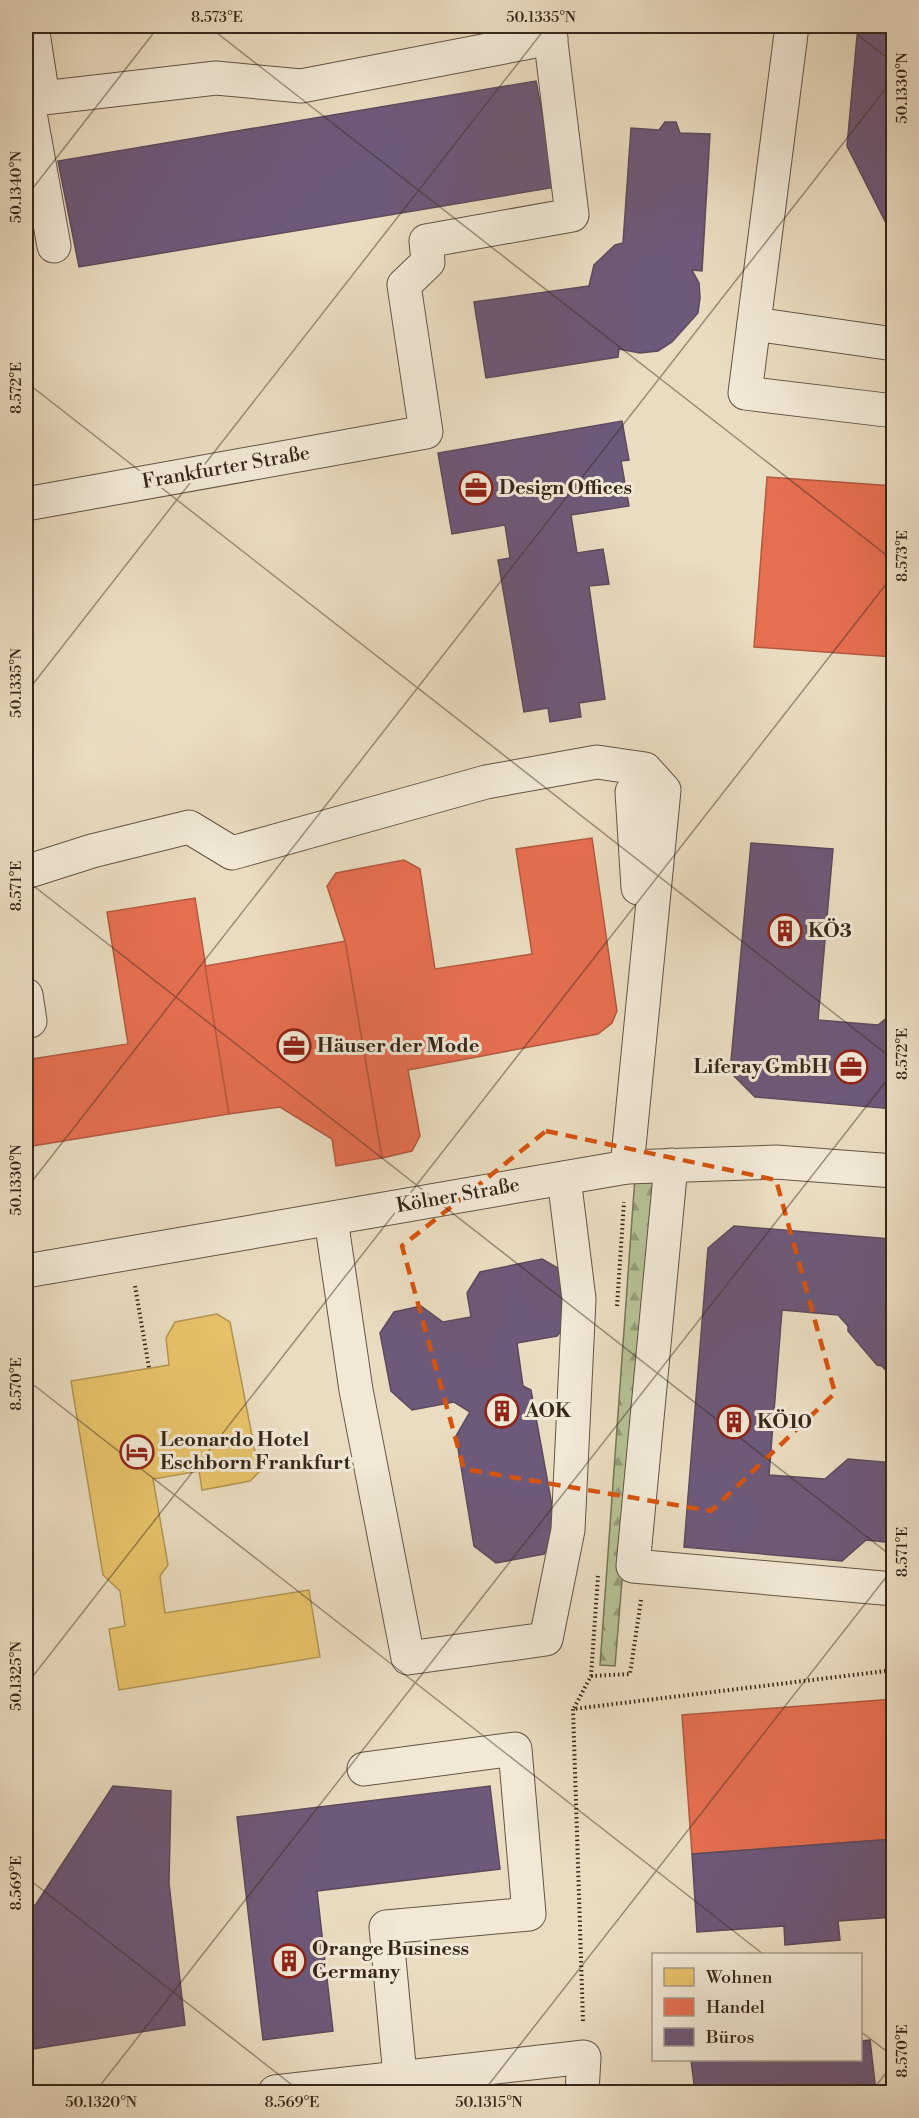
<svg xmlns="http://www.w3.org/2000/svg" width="919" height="2118" font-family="'Libre Bodoni',serif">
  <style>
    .forest { fill: url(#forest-firs); stroke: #767456; stroke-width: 1.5 }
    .homes { fill: #e9c46a; stroke: #b39552; stroke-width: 1.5 }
    .shops { fill: #e76f51; stroke: #b25940; stroke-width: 1.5 }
    .offices { fill: #6d597a; stroke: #5c4a5d; stroke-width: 1.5 }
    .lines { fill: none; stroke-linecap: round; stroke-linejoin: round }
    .minor-casing { stroke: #635444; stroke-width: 35 }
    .path { stroke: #36271a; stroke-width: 4; stroke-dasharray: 1.5 3; stroke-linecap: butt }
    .minor { stroke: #f1e8d6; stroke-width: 33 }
    .marked { fill: none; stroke: #d6540d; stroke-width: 4.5; stroke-dasharray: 12 8; stroke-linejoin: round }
    .ticks { fill: none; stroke: #36271a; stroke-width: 1.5; stroke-opacity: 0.45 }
    .labels { text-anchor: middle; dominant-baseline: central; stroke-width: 6; stroke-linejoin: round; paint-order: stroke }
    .street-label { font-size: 20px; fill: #36271a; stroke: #f1e8d6 }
    .poi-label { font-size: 20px; font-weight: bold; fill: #36271a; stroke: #f1e8d6; text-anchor: start }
    .neatline { fill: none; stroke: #36271a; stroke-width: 2 }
    .ticks-label { font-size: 15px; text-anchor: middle; fill: #36271a }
  </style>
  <defs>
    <pattern id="forest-firs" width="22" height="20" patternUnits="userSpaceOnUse" patternTransform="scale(1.5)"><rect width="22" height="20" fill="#b5c093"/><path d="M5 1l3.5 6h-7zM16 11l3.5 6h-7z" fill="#949c77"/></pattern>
  </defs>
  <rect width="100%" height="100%" fill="#eadcc0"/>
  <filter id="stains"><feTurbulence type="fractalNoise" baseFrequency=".00333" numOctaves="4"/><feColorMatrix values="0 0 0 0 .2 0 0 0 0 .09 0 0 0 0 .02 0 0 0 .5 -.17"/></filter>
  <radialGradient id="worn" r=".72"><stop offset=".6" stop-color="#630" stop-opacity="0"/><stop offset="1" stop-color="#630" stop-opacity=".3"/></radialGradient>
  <!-- forest -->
  <path class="forest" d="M 635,1177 L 655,1178 L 615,1666 L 600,1665 Z"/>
  <!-- homes -->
  <g class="homes">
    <path d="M 153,26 L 203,26 L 154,33 Z"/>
    <path d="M 217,1314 L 230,1322 L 259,1472 L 250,1481 L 202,1490 L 199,1471 L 153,1479 L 168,1565 L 160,1576 L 165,1613 L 309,1590 L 320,1657 L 119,1690 L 109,1629 L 125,1626 L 120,1591 L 103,1575 L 71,1381 L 169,1365 L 166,1338 L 175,1322 Z"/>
  </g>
  <!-- shops -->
  <g class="shops">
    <path d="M 767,477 L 894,486 L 894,657 L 754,647 Z"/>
    <path d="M 592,838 L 617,1011 L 612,1023 L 598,1034 L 408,1070 L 420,1136 L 412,1151 L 382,1158 L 345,941 L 327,886 L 336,873 L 404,860 L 420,869 L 435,969 L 532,954 L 516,849 Z"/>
    <path d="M 195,898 L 229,1114 L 26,1147 L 26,1060 L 128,1044 L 107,912 Z"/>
    <path d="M 345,941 L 382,1158 L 336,1166 L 332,1139 L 280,1107 L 229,1114 L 205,966 Z"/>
    <path d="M 894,1699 L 894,1839 L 692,1854 L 682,1715 Z"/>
  </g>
  <!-- offices -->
  <g class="offices">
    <path d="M 865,26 L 894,26 L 894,239 L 847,146 L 857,36 Z"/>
    <path d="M 536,81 L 556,187 L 79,267 L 58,161 Z"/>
    <path d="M 665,122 L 676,122 L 680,133 L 710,134 L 702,271 L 692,270 L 699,283 L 700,298 L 698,313 L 672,342 L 658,351 L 640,353 L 619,349 L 618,357 L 486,378 L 474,302 L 589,286 L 594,265 L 615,245 L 623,243 L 631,128 L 659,130 Z"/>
    <path d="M 622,421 L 629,460 L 621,461 L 629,506 L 571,515 L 577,553 L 603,549 L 609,584 L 589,586 L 605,699 L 579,703 L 581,717 L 550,722 L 548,708 L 524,712 L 498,560 L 510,558 L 505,525 L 452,534 L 438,453 Z"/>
    <path d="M 751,843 L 833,849 L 818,1020 L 878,1025 L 894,1012 L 894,1109 L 755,1097 L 730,1072 Z"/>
    <path d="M 734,1226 L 891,1239 L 894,1242 L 894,1384 L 889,1374 L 882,1366 L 877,1365 L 848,1331 L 848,1326 L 838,1315 L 782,1310 L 769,1475 L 825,1479 L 848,1459 L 894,1463 L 894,1543 L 866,1540 L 842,1561 L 684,1547 L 708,1248 Z"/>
    <path d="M 542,1259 L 563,1271 L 573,1317 L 557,1336 L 517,1343 L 523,1386 L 531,1390 L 557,1533 L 544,1554 L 496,1563 L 474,1546 L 456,1436 L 470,1412 L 454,1402 L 412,1410 L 391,1391 L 380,1333 L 394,1312 L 421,1306 L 443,1322 L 471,1317 L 467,1293 L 480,1272 Z"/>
    <path d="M 113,1786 L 171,1791 L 169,1883 L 185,2025 L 26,2050 L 26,1914 L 36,1904 Z"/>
    <path d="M 490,1786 L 500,1869 L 317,1891 L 333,2031 L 263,2040 L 237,1817 Z"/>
    <path d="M 894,1839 L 894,1917 L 838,1921 L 840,1940 L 785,1945 L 784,1926 L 697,1932 L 692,1854 Z"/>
    <path d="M 870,2040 L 876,2092 L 695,2092 L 691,2060 L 860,2060 L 860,2041 Z"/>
  </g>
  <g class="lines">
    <!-- minor casing -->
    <g class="minor-casing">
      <g id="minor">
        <path d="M 32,26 L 43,98 L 28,102 L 54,246"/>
        <path d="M 792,26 L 745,393 L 894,411"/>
        <path d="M 43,98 L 216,78 L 301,86 L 551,38"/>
        <path d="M 754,324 L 894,344"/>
        <path d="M 26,504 L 426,432 L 404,285 L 428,262 L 426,241 L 572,215 L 549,26"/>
        <path d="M 632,792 L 638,888"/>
        <path d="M 26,872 L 92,851 L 189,827 L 232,853 L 486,782 L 597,762 L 645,769 L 664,790 L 627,1167"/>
        <path d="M 26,995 L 30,1021"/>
        <path d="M 671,1165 L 633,1566 L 894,1589"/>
        <path d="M 331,1219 L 356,1390 L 408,1658 L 546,1639 L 568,1530 L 579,1299 L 564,1178"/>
        <path d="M 26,1271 L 627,1167 L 776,1162 L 894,1171"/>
        <path d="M 364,1769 L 515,1749 L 529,1914 L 386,1927 L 400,2076"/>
        <path d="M 275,2092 L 584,2057 L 582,2092"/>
      </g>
    </g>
    <!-- path -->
    <g class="path">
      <path d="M 135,1286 L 149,1368"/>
      <path d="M 617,1306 L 624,1202"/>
      <path d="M 591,1676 L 630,1674 L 641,1600"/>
      <path d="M 574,1708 L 591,1676 L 598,1576"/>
      <path d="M 583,2021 L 573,1709 L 894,1670"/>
    </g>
    <!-- minor -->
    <use href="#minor" class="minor"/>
  </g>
  <!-- marked area -->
  <path class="marked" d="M 546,1131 L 776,1180 L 835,1393 L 711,1511 L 464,1469 L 402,1246 Z"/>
  <!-- ticks -->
  <path class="ticks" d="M 208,26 L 894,561M 846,26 L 894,63M 26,197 L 159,26M 26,382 L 894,1060M 26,693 L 547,26M 26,880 L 894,1558M 26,1189 L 894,78M 26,1379 L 763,1954M 26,1685 L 894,574M 26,1877 L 301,2092M 860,2031 L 894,2057M 95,2092 L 894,1071M 483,2092 L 894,1567M 871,2092 L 894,2063"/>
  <!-- icons -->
  <defs>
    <g id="office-ring" transform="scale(1.725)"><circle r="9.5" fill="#f1e8d6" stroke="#8f2418" stroke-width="1.5"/><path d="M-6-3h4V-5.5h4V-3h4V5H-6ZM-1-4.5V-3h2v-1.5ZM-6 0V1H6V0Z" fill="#8f2418"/></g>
    <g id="building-ring" transform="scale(1.725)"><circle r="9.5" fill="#f1e8d6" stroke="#8f2418" stroke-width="1.5"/><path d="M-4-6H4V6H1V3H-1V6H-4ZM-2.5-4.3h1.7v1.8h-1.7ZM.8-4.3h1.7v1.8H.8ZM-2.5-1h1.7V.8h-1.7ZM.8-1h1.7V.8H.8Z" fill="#8f2418"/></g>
    <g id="hotel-ring" transform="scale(1.725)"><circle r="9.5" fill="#f1e8d6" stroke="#8f2418" stroke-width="1.5"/><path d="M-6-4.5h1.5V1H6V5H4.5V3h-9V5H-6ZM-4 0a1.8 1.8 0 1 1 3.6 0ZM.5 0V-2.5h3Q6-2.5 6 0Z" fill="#8f2418"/></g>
  </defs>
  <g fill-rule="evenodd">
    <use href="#office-ring" x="476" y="488"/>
    <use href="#building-ring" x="785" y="931"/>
    <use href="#office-ring" x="294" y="1046"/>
    <use href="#office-ring" x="851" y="1067"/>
    <use href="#building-ring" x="502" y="1411"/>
    <use href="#building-ring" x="734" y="1422"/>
    <use href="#hotel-ring" x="137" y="1452"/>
    <use href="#building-ring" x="289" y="1961"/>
  </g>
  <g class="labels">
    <!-- street labels -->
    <g class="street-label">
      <text transform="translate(226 468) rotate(-10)">Frankfurter Straße</text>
      <text transform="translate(458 1196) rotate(-10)">Kölner Straße</text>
    </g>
    <!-- poi labels -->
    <g class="poi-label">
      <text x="499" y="488">Design Offices</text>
      <text x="808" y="931">KÖ3</text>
      <text x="317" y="1046">Häuser der Mode</text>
      <text x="828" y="1067" text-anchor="end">Liferay GmbH</text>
      <text x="525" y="1411">AOK</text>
      <text x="757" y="1422">KÖ10</text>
      <text x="160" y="1440">Leonardo Hotel<tspan x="160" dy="23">Eschborn Frankfurt</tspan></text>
      <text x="312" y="1949">Orange Business<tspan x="312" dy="23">Germany</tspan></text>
    </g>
  </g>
  <!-- margin -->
  <rect width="919" height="2118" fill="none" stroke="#eadcc0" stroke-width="66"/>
  <!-- legend -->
  <rect x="652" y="1953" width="210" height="108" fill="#f1e8d6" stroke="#a69b8b" stroke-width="1.5"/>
  <rect x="664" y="1968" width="30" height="18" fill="#e9c46a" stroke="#a69b8b" stroke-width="1.5"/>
  <text x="706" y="1983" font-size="18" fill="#36271a">Wohnen</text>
  <rect x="664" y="1998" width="30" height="18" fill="#e76f51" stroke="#a69b8b" stroke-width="1.5"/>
  <text x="706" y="2013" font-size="18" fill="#36271a">Handel</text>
  <rect x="664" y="2028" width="30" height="18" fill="#6d597a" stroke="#a69b8b" stroke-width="1.5"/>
  <text x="706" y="2043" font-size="18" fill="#36271a">Büros</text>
  <rect x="33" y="33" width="853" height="2052" class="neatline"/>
  <g class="ticks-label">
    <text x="217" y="22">8.573°E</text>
    <text x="541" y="22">50.1335°N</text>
    <text transform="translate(902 88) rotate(-90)" y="5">50.1330°N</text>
    <text transform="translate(16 187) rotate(-90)" y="5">50.1340°N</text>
    <text transform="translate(16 388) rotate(-90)" y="5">8.572°E</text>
    <text transform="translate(902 556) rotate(-90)" y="5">8.573°E</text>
    <text transform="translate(16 683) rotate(-90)" y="5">50.1335°N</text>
    <text transform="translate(16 886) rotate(-90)" y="5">8.571°E</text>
    <text transform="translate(902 1054) rotate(-90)" y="5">8.572°E</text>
    <text transform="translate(16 1180) rotate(-90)" y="5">50.1330°N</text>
    <text transform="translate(16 1384) rotate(-90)" y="5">8.570°E</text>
    <text transform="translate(902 1552) rotate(-90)" y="5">8.571°E</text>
    <text transform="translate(16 1676) rotate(-90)" y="5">50.1325°N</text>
    <text transform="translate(16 1883) rotate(-90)" y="5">8.569°E</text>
    <text transform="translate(902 2051) rotate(-90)" y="5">8.570°E</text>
    <text x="101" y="2107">50.1320°N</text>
    <text x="292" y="2107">8.569°E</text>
    <text x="489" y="2107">50.1315°N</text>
  </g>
  <rect width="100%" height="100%" filter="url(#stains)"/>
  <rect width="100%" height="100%" fill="url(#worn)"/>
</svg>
